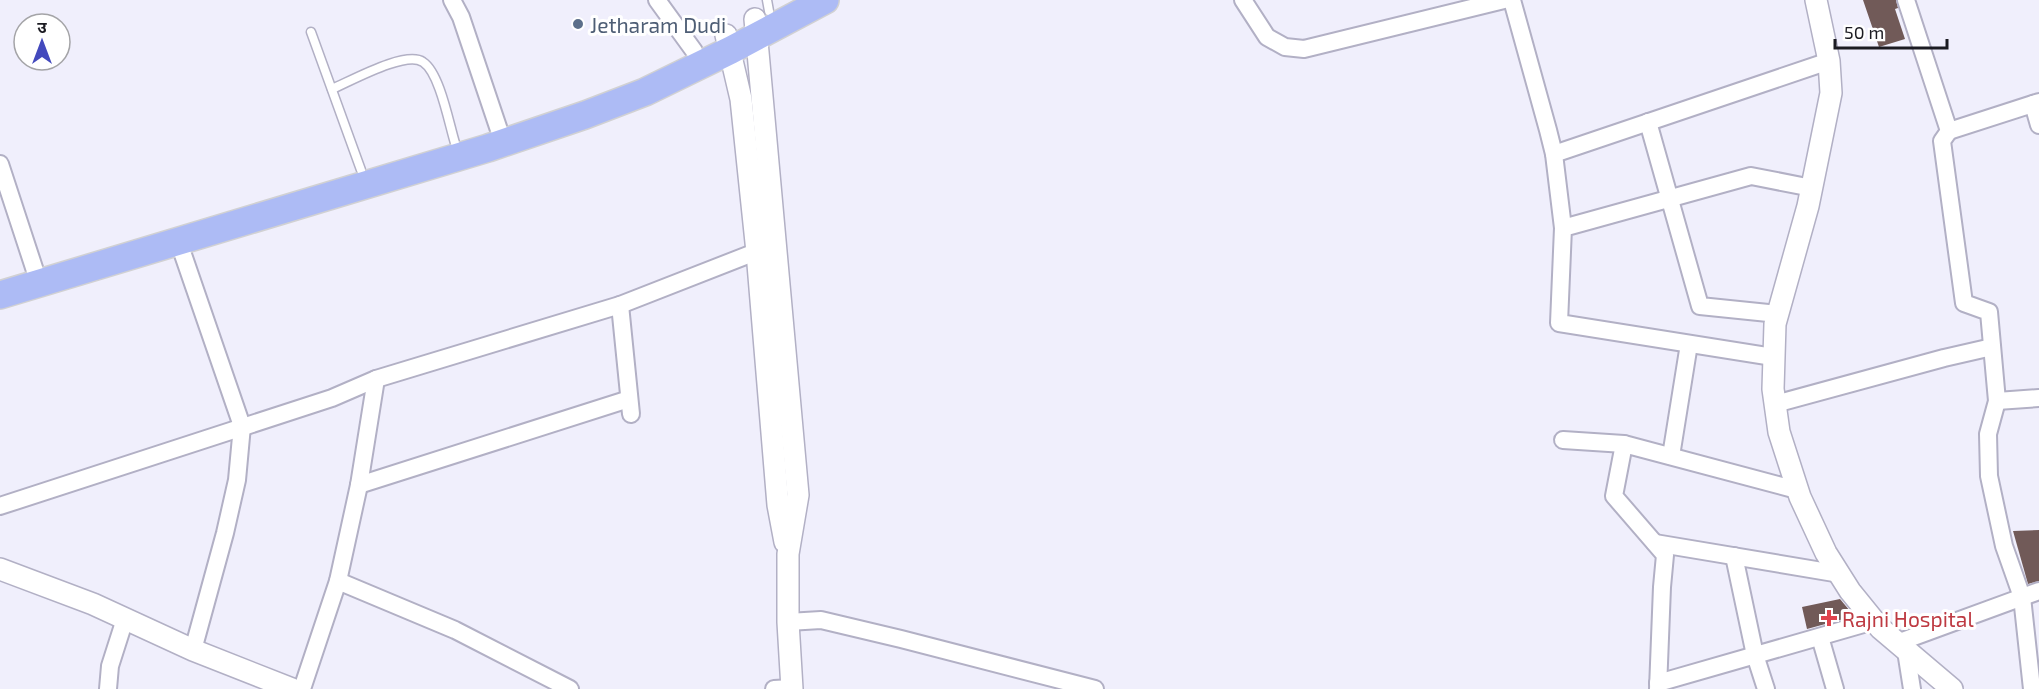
<svg xmlns="http://www.w3.org/2000/svg" width="2039" height="689" font-family="'Exo 2','Noto Sans Devanagari',sans-serif">
  <style>
    .building { fill: #715a58 }
    .lines { fill: none; stroke-linecap: round; stroke-linejoin: round }
    .service-casing { stroke: #b2b0c5; stroke-width: 11 }
    .minor-casing { stroke: #b2b0c5; stroke-width: 20 }
    .tertiary-casing { stroke: #b2b0c5; stroke-width: 24 }
    .primary-casing { stroke: #d1d1d3; stroke-width: 30 }
    .service { stroke: #fff; stroke-width: 8 }
    .minor { stroke: #fff; stroke-width: 16 }
    .tertiary { stroke: #fff; stroke-width: 21 }
    .primary { stroke: #adbbf5; stroke-width: 27 }
    .service-dot { fill: #5c6f8a; stroke: #fff; stroke-width: 2 }
    .health-dot { fill: #e0444e; stroke: #fff; stroke-width: 2 }
    .labels { text-anchor: middle; dominant-baseline: central; stroke-width: 6; stroke-linejoin: round; paint-order: stroke }
    .service-label { font-size: 21px; fill: #4e5e75; stroke: #fff; text-anchor: start }
    .health-label { font-size: 21px; fill: #be3a42; stroke: #fff; text-anchor: start }
  </style>
  <rect width="100%" height="100%" fill="#f0effc"/>
  <!-- building -->
  <g class="building">
    <path d="M 1863,0 L 1896,0 L 1898,8 L 1895,9 L 1905,39 L 1879,47 Z"/>
    <path d="M 2039,530 L 2039,581 L 2028,584 L 2013,531 Z"/>
    <path d="M 1840,599 L 1850,611 L 1851,617 L 1807,629 L 1802,607 Z"/>
  </g>
  <g class="lines">
    <!-- service casing -->
    <g class="service-casing">
      <g id="service">
        <path d="M 767,0 L 769,11"/>
        <path d="M 311,32 L 361,170"/>
        <path d="M 332,89 C 351,81 406,50 423,62 C 440,73 449,124 455,143"/>
      </g>
    </g>
    <!-- minor casing -->
    <g class="minor-casing">
      <g id="minor">
        <path d="M 452,0 L 461,17 L 499,130"/>
        <path d="M 657,0 L 694,51"/>
        <path d="M 1243,0 L 1267,37 L 1285,47 L 1304,49 L 1504,0"/>
        <path d="M 1512,0 L 1548,130 L 1554,154 L 1563,228"/>
        <path d="M 1906,0 L 1949,131 L 2039,102"/>
        <path d="M 2033,104 L 2039,125"/>
        <path d="M 1648,122 L 1700,306 L 1778,314"/>
        <path d="M 1949,131 L 1942,141 L 1964,303 L 1989,312 L 1997,401 L 1988,434 L 1989,476 L 2004,546 L 2022,597 L 2032,689"/>
        <path d="M 1554,154 L 1829,61"/>
        <path d="M 0,164 L 39,283"/>
        <path d="M 178,240 L 242,426 L 237,480 L 225,533 L 193,650"/>
        <path d="M 620,305 L 631,414"/>
        <path d="M 1773,357 L 1559,323 L 1563,228 L 1751,176 L 1812,188"/>
        <path d="M 1997,401 L 2039,398"/>
        <path d="M 1775,404 L 1944,358 L 1992,347"/>
        <path d="M 1563,440 L 1624,444"/>
        <path d="M 1671,456 L 1689,344"/>
        <path d="M 359,485 L 629,399"/>
        <path d="M 0,506 L 332,398 L 376,379 L 620,305 L 766,248"/>
        <path d="M 1655,543 L 1840,574"/>
        <path d="M 1734,556 L 1755,655 L 1766,689"/>
        <path d="M 338,581 L 455,630 L 570,689"/>
        <path d="M 788,622 L 821,620 L 901,639 L 1095,689"/>
        <path d="M 1820,637 L 1835,689"/>
        <path d="M 1897,643 L 2039,591"/>
        <path d="M 1906,651 L 1912,689"/>
        <path d="M 1658,683 L 1874,621"/>
        <path d="M 108,689 L 110,666 L 125,619"/>
        <path d="M 302,689 L 338,581 L 359,485 L 376,379"/>
        <path d="M 774,689 L 792,688"/>
        <path d="M 1658,689 L 1662,587 L 1665,555 L 1614,496 L 1624,444 L 1797,490"/>
      </g>
    </g>
    <!-- tertiary casing -->
    <g class="tertiary-casing">
      <g id="tertiary">
        <path d="M 1816,0 L 1829,61 L 1831,93 L 1808,206 L 1775,324 L 1773,389 L 1779,432 L 1800,497 L 1826,553 L 1850,591 L 1880,628 L 1952,689"/>
        <path d="M 755,19 L 798,495 L 788,554 L 788,622 L 792,689"/>
        <path d="M 726,35 L 741,99 L 757,252 L 778,505 L 785,542"/>
        <path d="M 0,569 L 93,604 L 193,650 L 292,689"/>
      </g>
    </g>
    <!-- primary casing -->
    <g class="primary-casing">
      <path id="primary" d="M 0,295 L 488,148 L 585,115 L 645,92 L 731,50 L 825,0"/>
    </g>
    <!-- service -->
    <use href="#service" class="service"/>
    <!-- minor -->
    <use href="#minor" class="minor"/>
    <!-- tertiary -->
    <use href="#tertiary" class="tertiary"/>
    <!-- primary -->
    <use href="#primary" class="primary"/>
  </g>
  <!-- markers -->
  <circle class="service-dot" cx="578" cy="24" r="6"/>
  <path class="health-dot" d="M1826 609h6v6h6v6h-6v6h-6v-6h-6v-6h6z"/>
  <g class="labels">
    <!-- service labels -->
    <g class="service-label">
      <text x="590" y="24">Jetharam Dudi</text>
    </g>
    <!-- health labels -->
    <g class="health-label">
      <text x="1842" y="618">Rajni Hospital</text>
    </g>
  </g>
  <!-- north arrow -->
  <g transform="translate(42 42)"><circle r="28" fill="#ffffff" stroke="#a4a4a7" stroke-width="1.5"/>
  <path d="M0-4.5L10 22L0 15L-10 22Z" fill="#4349bd"/>
  <text y="-9" font-size="16" font-weight="bold" text-anchor="middle" fill="#1b1b22">उ</text>
  </g>
  <!-- scale -->
  <path d="M1835 39v9h112v-9" fill="none" stroke="#1b1b22" stroke-width="3"/>
  <text x="1844" y="39" font-size="18" fill="#1b1b22" stroke="#ffffff" stroke-width="4.5" paint-order="stroke">50 m</text>
</svg>
